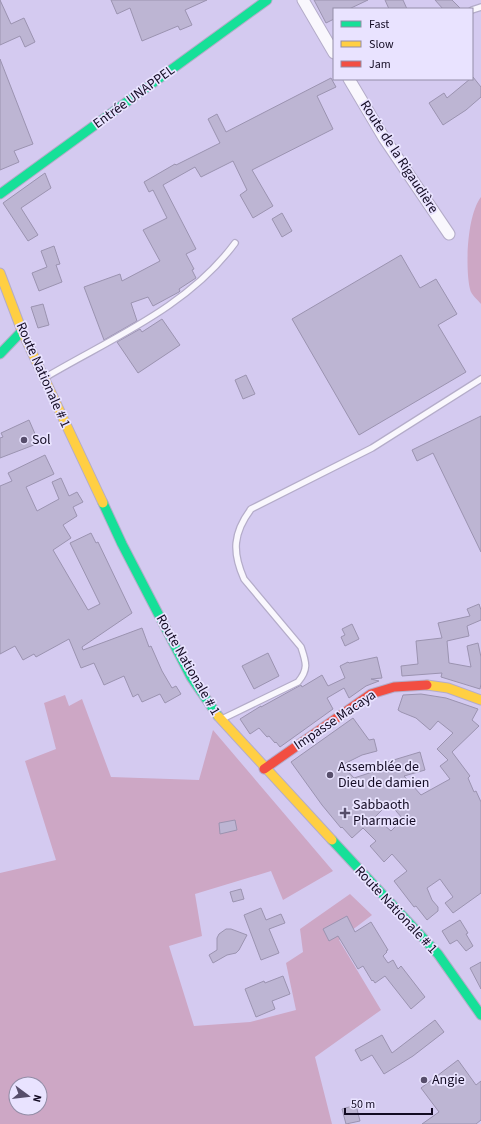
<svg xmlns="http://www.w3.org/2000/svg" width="481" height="1124" font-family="'Source Sans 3',sans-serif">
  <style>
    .green { fill: #cda7c5; fill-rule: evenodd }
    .building { fill: #bdb5d3; stroke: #9b93b0; fill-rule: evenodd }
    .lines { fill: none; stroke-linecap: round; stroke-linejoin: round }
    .lane-casing { stroke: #b4acc9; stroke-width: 8 }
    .street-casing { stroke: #b4acc9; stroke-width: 13 }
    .fast-casing { stroke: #b4acc9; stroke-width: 11 }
    .slow-casing { stroke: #b4acc9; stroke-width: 11 }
    .jam-casing { stroke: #b4acc9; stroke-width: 11 }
    .lane { stroke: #f9f7fd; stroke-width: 5.5 }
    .street { stroke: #f9f7fd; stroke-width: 11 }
    .fast { stroke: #16e098; stroke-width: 9 }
    .slow { stroke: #ffcf43; stroke-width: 9 }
    .jam { stroke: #f24e42; stroke-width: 9 }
    .poi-dot { fill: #574e6b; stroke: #e9e3ff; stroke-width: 1.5 }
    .labels { text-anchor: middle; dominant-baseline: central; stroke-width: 3.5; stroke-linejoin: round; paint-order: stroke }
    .street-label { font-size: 14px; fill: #130b23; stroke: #e9e3ff }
    .poi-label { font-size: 14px; fill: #130b23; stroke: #e9e3ff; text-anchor: start }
  </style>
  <rect width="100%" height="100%" fill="#d4caf0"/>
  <!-- green -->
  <g class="green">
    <path d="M 481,197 L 481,304 C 478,300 471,295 470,289 C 465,267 467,215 481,197 Z"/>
    <path d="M 65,695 L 69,706 L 82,699 L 111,777 L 199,780 L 213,730 L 333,871 L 283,900 L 271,871 L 195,894 L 202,936 L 169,946 L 194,1026 L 250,1022 L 296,1010 L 286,963 L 303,952 L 300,929 L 350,894 L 372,915 L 339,940 L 381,1010 L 315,1057 L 332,1124 L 0,1124 L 0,873 L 56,860 L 25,761 L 56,749 L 44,703 ZM 16,1084 L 40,1084 L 40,1108 L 16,1108 Z"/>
  </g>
  <!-- building -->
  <g class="building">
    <path d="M 0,0 L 11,24 L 24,18 L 35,42 L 25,47 L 20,36 L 0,45 Z"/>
    <path d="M 111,0 L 207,0 L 185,10 L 192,25 L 180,30 L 178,26 L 142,41 L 130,8 L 117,14 Z"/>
    <path d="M 314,0 L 368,0 L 349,9 L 334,9 L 334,19 L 326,23 Z"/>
    <path d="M 385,0 L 403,0 L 407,9 L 389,9 Z"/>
    <path d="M 435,0 L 452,0 L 461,9 L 443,9 Z"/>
    <path d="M 0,59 L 33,144 L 14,151 L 19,162 L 0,170 Z"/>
    <path d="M 473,77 L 481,87 L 481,97 L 466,110 L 443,125 L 429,103 L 444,93 L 447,98 L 470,79 L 472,79 Z"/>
    <path d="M 331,78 L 336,87 L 317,96 L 333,129 L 252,170 L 273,206 L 253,218 L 240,195 L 247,190 L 233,161 L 201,177 L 195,167 L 163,185 L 196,249 L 186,254 L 194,269 L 192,270 L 196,278 L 179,289 L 180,291 L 179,292 L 153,306 L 148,297 L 131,303 L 137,321 L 104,340 L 84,287 L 120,274 L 122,281 L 160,261 L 143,230 L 167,218 L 153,190 L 149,192 L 144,182 L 175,164 L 176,165 L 220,143 L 208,119 L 217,114 L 226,132 Z"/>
    <path d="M 45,173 L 51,188 L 21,208 L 38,235 L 28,241 L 3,203 Z"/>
    <path d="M 282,213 L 292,231 L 282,237 L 272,219 Z"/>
    <path d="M 54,246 L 60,264 L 56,265 L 62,282 L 39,291 L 32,273 L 47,267 L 41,251 Z"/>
    <path d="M 401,255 L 420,288 L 436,279 L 457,314 L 438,325 L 466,372 L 359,435 L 292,319 Z"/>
    <path d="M 43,304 L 49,325 L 38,328 L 31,307 Z"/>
    <path d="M 162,319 L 180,345 L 138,373 L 117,342 L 140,329 L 142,332 Z"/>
    <path d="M 246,375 L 255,394 L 243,399 L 235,380 Z"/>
    <path d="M 481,416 L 481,552 L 433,453 L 417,461 L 412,450 Z"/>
    <path d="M 29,420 L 39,443 L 0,458 L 0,438 L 3,437 L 1,433 Z"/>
    <path d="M 45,455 L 54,474 L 26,487 L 37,511 L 59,499 L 52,482 L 61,478 L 69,496 L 77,492 L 83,502 L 73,507 L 77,516 L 63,525 L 71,538 L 53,550 L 88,610 L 100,604 L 70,543 L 91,533 L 96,543 L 98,542 L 132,613 L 82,647 L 83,650 L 142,628 L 149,647 L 151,646 L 162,671 L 172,688 L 176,686 L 181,694 L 165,703 L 160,694 L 142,702 L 138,694 L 133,697 L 124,676 L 104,685 L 94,663 L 81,668 L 69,639 L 36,657 L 34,654 L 23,660 L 15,646 L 0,654 L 0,486 L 12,481 L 8,473 Z"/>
    <path d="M 479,604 L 481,610 L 481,620 L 467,626 L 469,636 L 447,641 L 449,663 L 471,667 L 467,646 L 478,643 L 481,657 L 481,684 L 480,689 L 441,677 L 442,673 L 402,676 L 401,666 L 418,664 L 416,641 L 442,638 L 438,623 L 470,616 L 467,609 Z"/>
    <path d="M 352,624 L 359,639 L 345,646 L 341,637 L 345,635 L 342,629 Z"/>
    <path d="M 268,653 L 279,676 L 254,689 L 242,666 Z"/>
    <path d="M 377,657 L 382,678 L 371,679 L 379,681 L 366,686 L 349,698 L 344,688 L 327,698 L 333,709 L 280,747 L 276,742 L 275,743 L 269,736 L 267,737 L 259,728 L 250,734 L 240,719 L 261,706 L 261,707 L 301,685 L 302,687 L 322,675 L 328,686 L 345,678 L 340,666 L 348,662 L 349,663 Z"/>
    <path d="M 421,694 L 446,698 L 478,709 L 472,720 L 479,726 L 452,752 L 470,776 L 468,778 L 474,792 L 476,791 L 481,802 L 481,893 L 453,913 L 445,903 L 453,897 L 440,879 L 427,888 L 432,900 L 438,907 L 438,911 L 427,920 L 416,906 L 414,907 L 394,881 L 407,871 L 392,854 L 384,862 L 370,846 L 376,841 L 363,828 L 352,838 L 342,827 L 341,828 L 322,805 L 291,762 L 353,718 L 369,740 L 374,739 L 377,751 L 362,755 L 342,765 L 354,778 L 388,767 L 387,762 L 420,752 L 425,770 L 404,776 L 421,795 L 450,779 L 440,766 L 448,760 L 437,749 L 453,733 L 438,721 L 430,730 L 416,718 L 401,712 L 398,710 L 403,695 ZM 389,803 L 403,819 L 391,831 L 375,817 Z"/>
    <path d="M 235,820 L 237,830 L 220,834 L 219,823 Z"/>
    <path d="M 241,889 L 244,899 L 233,902 L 230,892 Z"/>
    <path d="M 261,908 L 266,920 L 281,914 L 285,923 L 269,929 L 279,953 L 261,960 L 244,915 Z"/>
    <path d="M 347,916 L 355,932 L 371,922 L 388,950 L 386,951 L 387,952 L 383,956 L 388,963 L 393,960 L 398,969 L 401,966 L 425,997 L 411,1009 L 385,976 L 375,983 L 373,980 L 372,981 L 363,966 L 358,969 L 338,936 L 329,941 L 323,929 Z"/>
    <path d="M 460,920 L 468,933 L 466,934 L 473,946 L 466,951 L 457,940 L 450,944 L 442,931 Z"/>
    <path d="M 226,929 L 231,929 L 247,935 L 239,950 L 236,953 L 227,955 L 213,963 L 209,955 L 217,950 L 217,938 L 219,934 Z"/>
    <path d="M 481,962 L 481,989 L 470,968 Z"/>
    <path d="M 283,976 L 290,994 L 272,1001 L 275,1009 L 256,1017 L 245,989 L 264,981 L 265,983 Z"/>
    <path d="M 435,1020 L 444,1032 L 413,1056 L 384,1074 L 372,1055 L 361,1061 L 355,1050 L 382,1035 L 392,1053 Z"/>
    <path d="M 458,1060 L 476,1085 L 481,1081 L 481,1120 L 476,1124 L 422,1124 L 439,1112 L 421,1088 Z"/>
    <path d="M 356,1105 L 360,1121 L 346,1124 L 342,1109 Z"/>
  </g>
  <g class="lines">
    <!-- lane casing -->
    <g class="lane-casing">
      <g id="lane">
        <path d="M 472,10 L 481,7"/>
        <path d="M 46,377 C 112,338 188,307 235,243"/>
        <path d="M 222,719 L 298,682 C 309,669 306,662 301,647 L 244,579 C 232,552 233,533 251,509 L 372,448 L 481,379"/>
      </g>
    </g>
    <!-- street casing -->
    <g class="street-casing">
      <g id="street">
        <path d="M 303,0 L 334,53"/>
        <path d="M 349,79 L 384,138 L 449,234"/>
      </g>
    </g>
    <!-- fast casing -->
    <g class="fast-casing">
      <g id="fast">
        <path d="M 0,194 L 267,0"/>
        <path d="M 0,354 L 22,331"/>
        <path d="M 103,503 L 122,544 L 191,677 L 218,716"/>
        <path d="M 332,840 L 438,954 L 481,1015"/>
      </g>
    </g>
    <!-- slow casing -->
    <g class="slow-casing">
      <g id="slow">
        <path d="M 0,273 L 22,331 L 103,503"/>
        <path d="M 427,685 L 448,688 L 481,700"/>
        <path d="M 218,716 L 332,840"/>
      </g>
    </g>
    <!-- jam casing -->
    <g class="jam-casing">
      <path id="jam" d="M 264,769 L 371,694 L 394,687 L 427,685"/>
    </g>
    <!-- lane -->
    <use href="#lane" class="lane"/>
    <!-- street -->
    <use href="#street" class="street"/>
    <!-- fast -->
    <use href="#fast" class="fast"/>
    <!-- slow -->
    <use href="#slow" class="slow"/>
    <!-- jam -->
    <use href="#jam" class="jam"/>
  </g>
  <!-- markers -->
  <g class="poi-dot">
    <circle cx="24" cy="440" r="4"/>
    <circle cx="330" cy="775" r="4"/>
    <path d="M343 807h4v4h4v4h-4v4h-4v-4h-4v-4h4z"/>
    <circle cx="424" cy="1080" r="4"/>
  </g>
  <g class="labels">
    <!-- street labels -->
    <g class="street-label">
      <text transform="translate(134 97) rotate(-36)">Entrée UNAPPEL</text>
      <text transform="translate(399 157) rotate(57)">Route de la Rigaudière</text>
      <text transform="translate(43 375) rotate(66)">Route Nationale # 1</text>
      <text transform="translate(188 665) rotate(60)">Route Nationale # 1</text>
      <text transform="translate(335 720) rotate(-34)">Impasse Macaya</text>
      <text transform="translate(396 910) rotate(47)">Route Nationale # 1</text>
    </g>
    <!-- poi labels -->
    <g class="poi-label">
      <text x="32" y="440">Sol</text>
      <text x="338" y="767">Assemblée de<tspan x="338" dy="16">Dieu de damien</tspan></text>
      <text x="353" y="805">Sabbaoth<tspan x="353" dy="16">Pharmacie</tspan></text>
      <text x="432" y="1080">Angie</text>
    </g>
  </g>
  <!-- legend -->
  <rect x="333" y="8" width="140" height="72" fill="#e9e3ff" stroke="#938da7"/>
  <rect x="341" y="21" width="20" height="6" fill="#16e098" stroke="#938da7"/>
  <text x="369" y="28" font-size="12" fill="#130b23">Fast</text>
  <rect x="341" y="41" width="20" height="6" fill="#ffcf43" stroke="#938da7"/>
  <text x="369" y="48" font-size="12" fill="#130b23">Slow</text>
  <rect x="341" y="61" width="20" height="6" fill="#f24e42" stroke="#938da7"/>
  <text x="369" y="68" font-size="12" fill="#130b23">Jam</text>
  <!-- north arrow -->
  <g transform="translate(28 1096) rotate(105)"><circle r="19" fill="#e9e3ff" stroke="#938da7"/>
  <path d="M0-3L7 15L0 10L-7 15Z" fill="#574e6b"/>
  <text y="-6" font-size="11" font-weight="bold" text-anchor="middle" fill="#130b23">N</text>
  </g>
  <!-- scale -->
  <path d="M345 1108v6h87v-6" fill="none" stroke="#130b23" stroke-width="2"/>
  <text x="351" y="1108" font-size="12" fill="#130b23" stroke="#e9e3ff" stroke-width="3" paint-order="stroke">50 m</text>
</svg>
